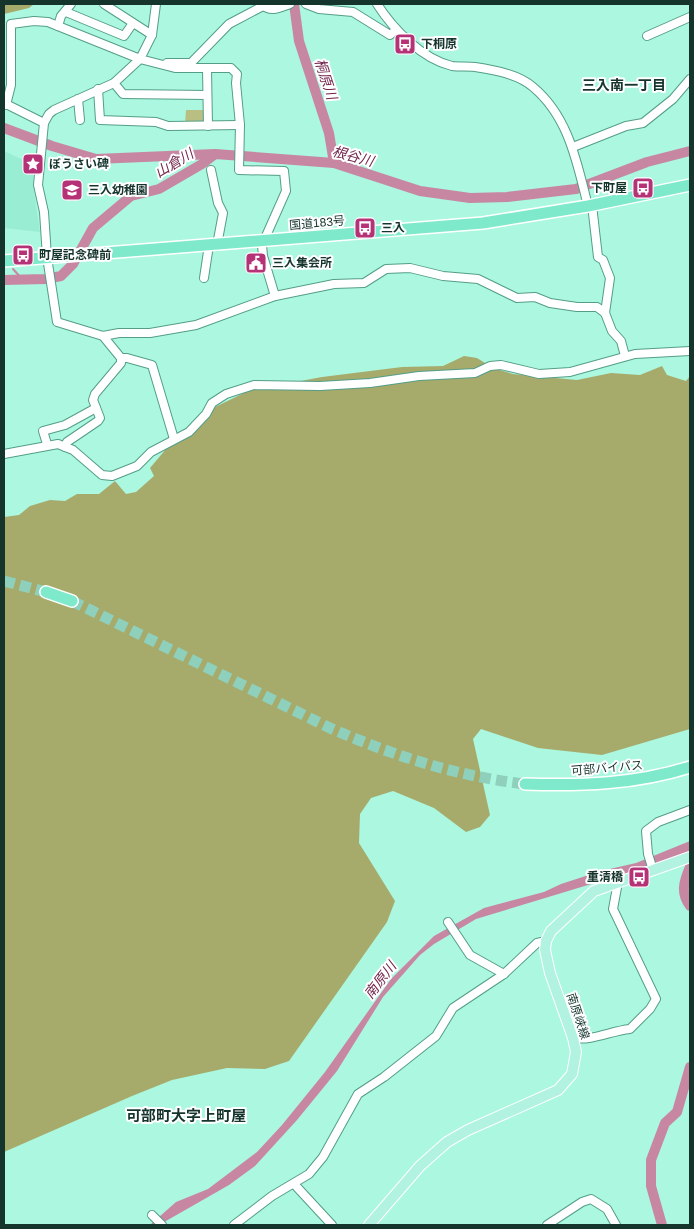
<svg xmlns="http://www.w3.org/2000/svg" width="694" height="1229" font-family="Helvetica,'Noto Sans JP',sans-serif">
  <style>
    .built { fill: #98edd3 }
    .green { fill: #b9bf82 }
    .forest { fill: #a6ab6c }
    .water { fill: #c787a2 }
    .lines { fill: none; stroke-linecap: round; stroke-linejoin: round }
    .stream { stroke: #c787a2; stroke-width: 2 }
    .river { stroke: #c787a2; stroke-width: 10 }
    .highway-tunnel { stroke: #8ed0bb; stroke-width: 11; stroke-dasharray: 11 5.5; stroke-linecap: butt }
    .minor-casing { stroke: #549e88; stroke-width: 10 }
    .major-casing { stroke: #fff; stroke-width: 12 }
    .highway-casing { stroke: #fff; stroke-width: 14 }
    .minor { stroke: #fff; stroke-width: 8 }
    .major { stroke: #b2f2e0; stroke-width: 10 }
    .highway { stroke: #7feacb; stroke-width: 11 }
    .labels { text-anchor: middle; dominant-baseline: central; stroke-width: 4; stroke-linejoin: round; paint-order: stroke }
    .poi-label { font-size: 12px; font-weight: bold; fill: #15342b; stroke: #fff; text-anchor: start }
    .street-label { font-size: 12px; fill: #15342b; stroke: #fff }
    .water-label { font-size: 14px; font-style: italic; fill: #73264d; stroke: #fff }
    .neighbourhood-label { font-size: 14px; font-weight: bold; fill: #15342b; stroke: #fff }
    .quarter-label { font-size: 15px; font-weight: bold; fill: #15342b; stroke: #fff }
  </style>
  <rect width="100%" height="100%" fill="#acf7df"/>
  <!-- built -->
  <path class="built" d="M 4,151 L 34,165 L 33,185 L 40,232 L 4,228 Z"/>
  <!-- green -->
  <path class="green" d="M 186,110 L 205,110 L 206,121 L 203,123 L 185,124 Z"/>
  <!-- forest -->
  <g class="forest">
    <path d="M 4,4 L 34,4 L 29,8 L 4,14 Z"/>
    <path d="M 464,356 L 477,358 L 493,368 L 513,374 L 577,380 L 611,373 L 640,375 L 662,366 L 667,375 L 686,381 L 690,376 L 690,729 L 602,755 L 538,748 L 481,729 L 473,739 L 490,815 L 480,827 L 466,832 L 434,808 L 393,791 L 371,798 L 360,814 L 359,843 L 395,901 L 387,922 L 289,1061 L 265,1069 L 227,1068 L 172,1080 L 132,1096 L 4,1152 L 4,517 L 19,515 L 30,506 L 50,500 L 65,501 L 77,494 L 99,494 L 115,481 L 126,494 L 136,492 L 154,476 L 150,468 L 177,436 L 209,410 L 248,391 L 322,377 L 402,367 L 443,366 Z"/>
  </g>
  <!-- water -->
  <path class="water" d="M 690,841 L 690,851 L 644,868 L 476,919 L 434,944 L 420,955 L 383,997 L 337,1071 L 297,1120 L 255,1166 L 229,1185 L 159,1225 L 150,1225 L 176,1202 L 208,1189 L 257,1152 L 282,1125 L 325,1072 L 391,979 L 434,936 L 484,908 L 544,892 L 561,884 L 601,871 L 636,863 Z"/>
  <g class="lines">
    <!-- stream -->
    <path class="stream" d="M 13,269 L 23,280"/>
    <!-- river -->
    <g class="river">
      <path d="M 294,4 L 299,41 L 329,133 L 334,163"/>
      <path d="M 4,128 L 52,146 L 96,159 L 215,154 L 334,163 L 420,191 L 470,198 L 507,197 L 576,189 L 647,162 L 690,151"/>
      <path d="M 4,280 L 46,279 L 61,276 L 73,264 L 93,228 L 131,196 L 159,189 L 202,164 L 215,154"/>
      <path d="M 690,867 C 684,881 680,893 690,906"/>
      <path d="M 662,1225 L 651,1186 L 651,1160 L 665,1123 L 677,1112 L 690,1067"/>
    </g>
    <!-- highway-tunnel -->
    <g class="highway-tunnel">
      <path d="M 4,581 L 46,592"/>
      <path d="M 72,601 L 330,728 C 394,756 456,776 525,784"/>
    </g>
    <!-- minor casing -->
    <g class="minor-casing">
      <g id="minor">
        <path d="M 104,4 L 152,35"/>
        <path d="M 156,4 L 152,35 L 140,59 L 114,83 L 54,110 L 49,114 L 44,123 L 38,185 L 44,212 L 47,257 L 57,322 L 103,336 L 119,333 L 150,333 L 196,325 L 275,296 L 334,284 L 364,283 L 386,269 L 410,268 L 443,276 L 478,279 L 517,298 L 535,297 L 550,303 L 577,307 L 597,307 L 605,313"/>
        <path d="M 261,4 C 271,13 279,8 290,4"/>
        <path d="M 306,4 L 319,9 L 353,12 L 390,35 L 396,30"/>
        <path d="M 377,4 C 393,29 422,59 452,66 C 460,67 468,66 475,67 C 494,70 518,74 533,87 C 569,117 577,163 588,206"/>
        <path d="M 66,12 L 124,36 L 133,23"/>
        <path d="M 58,26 L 61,16 L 71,4"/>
        <path d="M 647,36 L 690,17"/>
        <path d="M 167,63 L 191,63 L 229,24 L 263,6"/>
        <path d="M 207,69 L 208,126"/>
        <path d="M 114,83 L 123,94 L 207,95"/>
        <path d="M 98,89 L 100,120 L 156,122 L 168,126 L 240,125"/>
        <path d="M 78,99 L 80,120"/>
        <path d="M 4,103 L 44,123"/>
        <path d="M 6,105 L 11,85 L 11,24 L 34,21 L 48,22 L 140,59 L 175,68 L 231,68 L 237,74 L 236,83 L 240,125 L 239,170 L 284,171 L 286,191 L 262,245 L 263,256 L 275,296"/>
        <path d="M 573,147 L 626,126 L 643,123 L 673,99 L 690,79"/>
        <path d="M 211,170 L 218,203 L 223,213 L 217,245"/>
        <path d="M 592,205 L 598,257 L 603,260 L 610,278 L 605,313 L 612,331 L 621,341 L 625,356"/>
        <path d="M 204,278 L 209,245"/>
        <path d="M 103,336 L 121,358 L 127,358 L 152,365 L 174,439"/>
        <path d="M 47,444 L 43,431 L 65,425 L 96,408"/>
        <path d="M 65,447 L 67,442 L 98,421 L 100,418 L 93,400 L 95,394 L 121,363 L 121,358"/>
        <path d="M 4,454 L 58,444 L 73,450 L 102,475 L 112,476 L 137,466 L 151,452 L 189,432 L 206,414 L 212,403 L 226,394 L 254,385 L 320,386 L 370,383 L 419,376 L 475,373 L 490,366 L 501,365 L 539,374 L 570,372 L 635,354 L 690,351"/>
        <path d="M 653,870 L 648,854 L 646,831 L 658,822 L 690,810"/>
        <path d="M 448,922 L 470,955 L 504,974"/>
        <path d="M 573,1038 C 593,1041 610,1031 630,1029 L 650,1009 L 656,999 L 613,909 L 618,882"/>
        <path d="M 295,1185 L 332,1225"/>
        <path d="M 152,1215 L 162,1225"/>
        <path d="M 234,1225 L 272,1196 L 309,1174 L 323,1157 L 358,1094 L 384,1077 L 436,1036 L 453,1008 L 504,974 L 537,943 L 546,941"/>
        <path d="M 547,1225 L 582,1202 L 591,1199 L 607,1209 L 616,1225"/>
      </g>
    </g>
    <!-- major casing -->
    <g class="major-casing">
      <path id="major" d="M 369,1225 L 420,1166 L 447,1142 L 468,1130 L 558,1090 L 572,1074 L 576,1052 L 573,1038 L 550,973 L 545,950 L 546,941 L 551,931 L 594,891 L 690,857"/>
    </g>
    <!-- highway casing -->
    <g class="highway-casing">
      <g id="highway">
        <path d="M 4,261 L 483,223 L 588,206 L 690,185"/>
        <path d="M 46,592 L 72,601"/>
        <path d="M 525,784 C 582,786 636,784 690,767"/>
      </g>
    </g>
    <!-- minor -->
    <use href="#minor" class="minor"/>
    <!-- major -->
    <use href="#major" class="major"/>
    <!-- highway -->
    <use href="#highway" class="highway"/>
  </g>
  <!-- icons -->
  <defs>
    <g id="bus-square" transform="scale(1.125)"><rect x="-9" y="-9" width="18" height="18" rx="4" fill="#b63277" stroke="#fff"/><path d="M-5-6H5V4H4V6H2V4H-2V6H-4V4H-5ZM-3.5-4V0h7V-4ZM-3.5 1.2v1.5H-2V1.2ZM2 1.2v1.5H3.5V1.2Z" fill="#fff"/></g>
    <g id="sight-square" transform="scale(1.125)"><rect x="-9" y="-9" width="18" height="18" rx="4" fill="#b63277" stroke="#fff"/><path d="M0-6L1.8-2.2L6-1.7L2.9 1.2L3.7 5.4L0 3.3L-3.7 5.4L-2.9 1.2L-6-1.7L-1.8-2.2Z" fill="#fff"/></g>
    <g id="school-square" transform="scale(1.125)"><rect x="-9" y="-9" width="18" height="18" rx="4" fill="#b63277" stroke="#fff"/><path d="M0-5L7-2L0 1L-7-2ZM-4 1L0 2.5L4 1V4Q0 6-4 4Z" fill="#fff"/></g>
    <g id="civic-square" transform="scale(1.125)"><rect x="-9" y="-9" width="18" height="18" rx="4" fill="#b63277" stroke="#fff"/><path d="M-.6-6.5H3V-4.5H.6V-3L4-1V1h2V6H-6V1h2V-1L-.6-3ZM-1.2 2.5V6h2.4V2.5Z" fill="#fff"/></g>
  </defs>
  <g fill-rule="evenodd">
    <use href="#bus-square" x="405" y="44"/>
    <use href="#sight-square" x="33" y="164"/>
    <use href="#bus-square" x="643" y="188"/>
    <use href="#school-square" x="72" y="190"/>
    <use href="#bus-square" x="365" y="228"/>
    <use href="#bus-square" x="23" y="255"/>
    <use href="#civic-square" x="256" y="263"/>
    <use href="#bus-square" x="639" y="877"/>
  </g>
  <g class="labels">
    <!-- poi labels -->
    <g class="poi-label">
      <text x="421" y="44">下桐原</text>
      <text x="49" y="164">ぼうさい碑</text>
      <text x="627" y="188" text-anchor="end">下町屋</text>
      <text x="88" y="190">三入幼稚園</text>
      <text x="381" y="228">三入</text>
      <text x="39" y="255">町屋記念碑前</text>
      <text x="272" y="263">三入集会所</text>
      <text x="623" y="877" text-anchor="end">重清橋</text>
    </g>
    <!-- street labels -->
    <g class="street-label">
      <text transform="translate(317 223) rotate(-5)">国道183号</text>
      <text transform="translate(607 768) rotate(-5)">可部バイパス</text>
      <text transform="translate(578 1016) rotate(72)">南原峡線</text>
    </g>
    <!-- water labels -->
    <g class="water-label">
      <text transform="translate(326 79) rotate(72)">桐原川</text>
      <text transform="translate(353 156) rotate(15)">根谷川</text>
      <text transform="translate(174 163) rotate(-31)">山倉川</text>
      <text transform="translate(380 980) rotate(-52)">南原川</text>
    </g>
    <!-- neighbourhood labels -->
    <g class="neighbourhood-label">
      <text x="624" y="85">三入南一丁目</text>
    </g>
    <!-- quarter labels -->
    <g class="quarter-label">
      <text x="186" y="1115">可部町大字上町屋</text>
    </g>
  </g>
  <!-- border -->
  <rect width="694" height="1229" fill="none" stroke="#15342b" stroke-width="10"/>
</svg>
